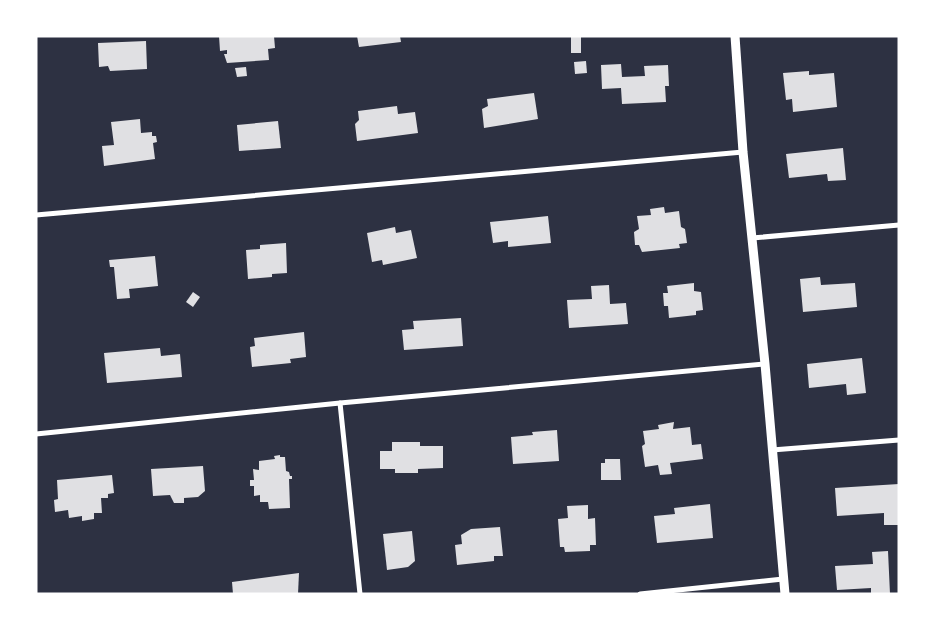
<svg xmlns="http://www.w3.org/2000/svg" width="935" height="630" font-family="Raleway,sans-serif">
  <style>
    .building { fill: #e0e0e3 }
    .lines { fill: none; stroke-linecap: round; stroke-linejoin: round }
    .minor { stroke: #fff; stroke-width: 5 }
    .tertiary { stroke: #fff; stroke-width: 9 }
  </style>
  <rect width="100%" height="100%" fill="#2d3142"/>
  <!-- building -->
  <g class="building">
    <path d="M 219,36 L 274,36 L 275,48 L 268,49 L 269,60 L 227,63 L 224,54 L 227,54 L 227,50 L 220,51 Z"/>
    <path d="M 357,36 L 400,36 L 401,42 L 359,47 Z"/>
    <rect x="571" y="36" width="10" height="17"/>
    <path d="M 146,41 L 147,69 L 110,71 L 108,66 L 99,67 L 98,43 Z"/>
    <path d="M 586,61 L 587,73 L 575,74 L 574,62 Z"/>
    <path d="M 621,64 L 622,77 L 645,76 L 644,66 L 668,65 L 669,86 L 665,86 L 666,102 L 622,104 L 621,88 L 602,89 L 601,65 Z"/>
    <path d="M 246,67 L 247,76 L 237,77 L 235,68 Z"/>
    <path d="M 809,71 L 809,75 L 834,73 L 837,107 L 793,112 L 792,99 L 786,100 L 783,73 Z"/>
    <path d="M 534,93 L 538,119 L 484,128 L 482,109 L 488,106 L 487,99 Z"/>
    <path d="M 397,106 L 398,114 L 415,112 L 418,133 L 357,141 L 355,124 L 359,120 L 358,111 Z"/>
    <path d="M 140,119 L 141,133 L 152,132 L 152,136 L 156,136 L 157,142 L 153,143 L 155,159 L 104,166 L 102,146 L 114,145 L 111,122 Z"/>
    <path d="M 278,121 L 281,148 L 239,151 L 237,125 Z"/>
    <path d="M 843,148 L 846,180 L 828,181 L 827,174 L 789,178 L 786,154 Z"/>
    <path d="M 664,207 L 665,213 L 679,211 L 681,227 L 685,229 L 687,243 L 679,244 L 680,248 L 642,252 L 639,245 L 635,245 L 634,232 L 639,229 L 637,216 L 651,215 L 650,209 Z"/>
    <path d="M 548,216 L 551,243 L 508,247 L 508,241 L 493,243 L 490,222 Z"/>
    <path d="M 395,227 L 396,233 L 411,230 L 417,258 L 383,265 L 382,260 L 372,262 L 367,233 Z"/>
    <path d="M 286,243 L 287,273 L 272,274 L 272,277 L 248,279 L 246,250 L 260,249 L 260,245 Z"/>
    <path d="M 155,256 L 158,286 L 129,289 L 130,298 L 117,299 L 114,267 L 110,267 L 109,260 Z"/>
    <path d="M 820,277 L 821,285 L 855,283 L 857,307 L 803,312 L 800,279 Z"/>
    <path d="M 694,283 L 694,291 L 701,292 L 703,310 L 696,311 L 696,315 L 669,318 L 668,306 L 664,306 L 663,293 L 668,293 L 667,286 Z"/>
    <path d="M 609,285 L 610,304 L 626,303 L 628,324 L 569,328 L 567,300 L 592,299 L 591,286 Z"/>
    <path d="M 193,292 L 200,297 L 193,307 L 186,302 Z"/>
    <path d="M 461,318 L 463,346 L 404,350 L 402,330 L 414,329 L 413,321 Z"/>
    <path d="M 304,332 L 306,357 L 290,359 L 291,363 L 252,367 L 250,347 L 255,346 L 254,338 Z"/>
    <path d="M 160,348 L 161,356 L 180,354 L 182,377 L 107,383 L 104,353 Z"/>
    <path d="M 862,358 L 866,393 L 847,395 L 846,384 L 809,388 L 807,364 Z"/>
    <path d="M 674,422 L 673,429 L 690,427 L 692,445 L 701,444 L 703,459 L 670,463 L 672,474 L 660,475 L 658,465 L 645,467 L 642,446 L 645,444 L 643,431 L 659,429 L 658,425 Z"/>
    <path d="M 557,430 L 559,461 L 513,464 L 511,437 L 533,435 L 532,432 Z"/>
    <path d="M 392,442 L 420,442 L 420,446 L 443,446 L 443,468 L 418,469 L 418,473 L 395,473 L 395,469 L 380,469 L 380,451 L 392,451 Z"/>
    <path d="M 280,455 L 280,457 L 285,457 L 286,471 L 289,472 L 290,476 L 292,476 L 292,479 L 289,479 L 290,508 L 269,509 L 268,502 L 260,502 L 260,495 L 254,496 L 254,486 L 250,486 L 250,480 L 254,480 L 253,469 L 259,470 L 259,461 L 275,459 L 274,456 Z"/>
    <path d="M 605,459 L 620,459 L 621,480 L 601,480 L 601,463 L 605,463 Z"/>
    <path d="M 203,466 L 205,491 L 198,497 L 184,498 L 184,503 L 174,503 L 170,495 L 153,496 L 151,469 Z"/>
    <path d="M 112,475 L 114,493 L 108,494 L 108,498 L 101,498 L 102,513 L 94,513 L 94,519 L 82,521 L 82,516 L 69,518 L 68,510 L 55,512 L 54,500 L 58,499 L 57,480 Z"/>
    <path d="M 899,484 L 899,525 L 884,525 L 884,513 L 837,516 L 835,488 Z"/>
    <path d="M 710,504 L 713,538 L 657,543 L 654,516 L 675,514 L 674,508 Z"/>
    <path d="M 588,505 L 588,519 L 595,518 L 596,545 L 590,545 L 590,551 L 565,552 L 564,547 L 560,547 L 558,519 L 568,518 L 567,506 Z"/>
    <path d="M 500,527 L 503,556 L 494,556 L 494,561 L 457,565 L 455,545 L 462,544 L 461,535 L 471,529 Z"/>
    <path d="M 412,531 L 415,561 L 408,567 L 387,570 L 383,534 Z"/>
    <path d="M 888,551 L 890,594 L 871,594 L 871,588 L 837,590 L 835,566 L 873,564 L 872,552 Z"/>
    <path d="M 299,573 L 298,594 L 233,594 L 232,582 Z"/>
  </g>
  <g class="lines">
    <!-- minor -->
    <g class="minor">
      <path d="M 36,215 L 743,152"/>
      <path d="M 752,238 L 899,225"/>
      <path d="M 340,403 L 360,594"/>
      <path d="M 36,434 L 340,403 L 765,364"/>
      <path d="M 772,450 L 899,440"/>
      <path d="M 640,594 L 783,579"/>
    </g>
    <!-- tertiary -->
    <path class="tertiary" d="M 735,36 L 743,152 L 765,364 L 785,594"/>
  </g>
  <!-- border -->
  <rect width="935" height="630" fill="none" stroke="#ffffff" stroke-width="75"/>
</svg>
